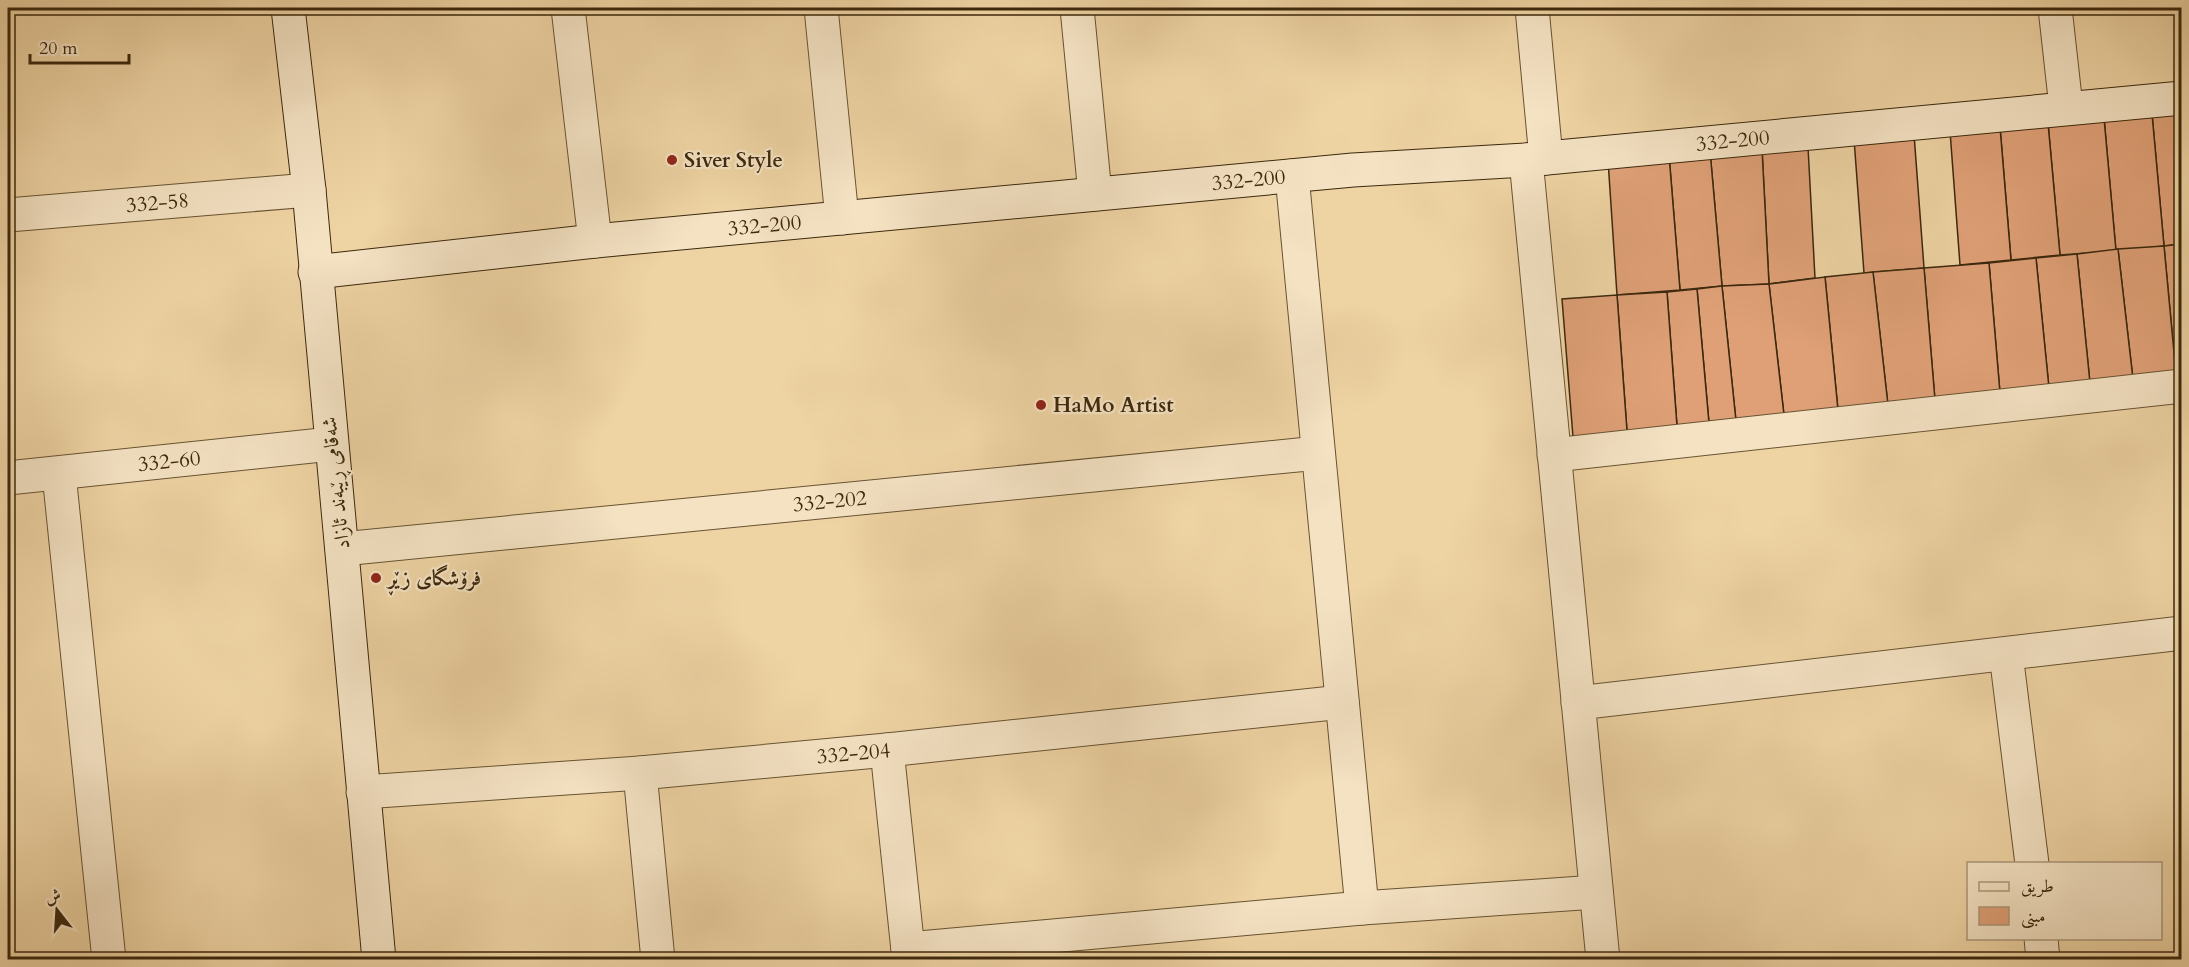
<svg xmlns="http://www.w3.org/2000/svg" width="2189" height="967" font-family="Cardo,Amiri,serif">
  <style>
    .building { fill: #dfa077; stroke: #3c280d; stroke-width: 1.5 }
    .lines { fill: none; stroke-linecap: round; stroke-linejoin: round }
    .street-casing { stroke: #685332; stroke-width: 35 }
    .secondary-casing { stroke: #3c280d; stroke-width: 35 }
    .street { stroke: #f4e2c3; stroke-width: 33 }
    .secondary { stroke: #f4e2c3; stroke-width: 33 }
    .poi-dot { fill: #8f2418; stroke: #f4e2c3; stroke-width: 2 }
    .labels { text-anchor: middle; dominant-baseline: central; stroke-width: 4.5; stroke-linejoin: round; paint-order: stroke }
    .street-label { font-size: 21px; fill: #3c280d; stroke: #f4e2c3 }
    .poi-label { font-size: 21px; font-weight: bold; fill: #3c280d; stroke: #f4e2c3; text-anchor: start }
  </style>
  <rect width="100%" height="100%" fill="#eed3a3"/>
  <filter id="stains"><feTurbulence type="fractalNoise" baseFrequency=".00333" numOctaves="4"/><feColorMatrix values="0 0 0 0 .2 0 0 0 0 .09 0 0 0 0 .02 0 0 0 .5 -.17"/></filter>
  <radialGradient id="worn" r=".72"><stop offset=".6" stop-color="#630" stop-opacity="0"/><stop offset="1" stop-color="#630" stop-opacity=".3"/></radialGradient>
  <!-- building -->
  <g class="building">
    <path d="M 2182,112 L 2182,244 L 2164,246 L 2152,114 Z"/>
    <path d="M 2152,114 L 2164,246 L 2116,251 L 2104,118 Z"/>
    <path d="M 2104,118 L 2116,251 L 2060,255 L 2048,123 Z"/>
    <path d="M 2048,123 L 2060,255 L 2011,260 L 2000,127 Z"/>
    <path d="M 2000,127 L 2011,260 L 1960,265 L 1950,131 Z"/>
    <path d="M 1914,134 L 1924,268 L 1864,273 L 1854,139 Z"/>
    <path d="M 1808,147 L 1815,278 L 1769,284 L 1762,149 Z"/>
    <path d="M 1762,149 L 1769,284 L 1722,286 L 1710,151 Z"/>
    <path d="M 1710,151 L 1722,286 L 1680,290 L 1669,155 Z"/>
    <path d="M 1669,155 L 1680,290 L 1617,295 L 1608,160 Z"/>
    <path d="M 2182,244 L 2182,374 L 2176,374 L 2164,246 Z"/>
    <path d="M 2164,246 L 2176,374 L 2133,379 L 2118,249 Z"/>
    <path d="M 2118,249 L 2133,379 L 2090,383 L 2077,254 Z"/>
    <path d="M 2077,254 L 2090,383 L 2049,388 L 2036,258 Z"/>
    <path d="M 2036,258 L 2049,388 L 2000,393 L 1989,263 Z"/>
    <path d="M 1989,263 L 2000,393 L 1935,400 L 1924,268 Z"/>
    <path d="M 1924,268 L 1935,400 L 1888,405 L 1873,272 Z"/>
    <path d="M 1873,272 L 1888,405 L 1838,410 L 1825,277 Z"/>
    <path d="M 1825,277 L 1838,410 L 1784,415 L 1769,284 Z"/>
    <path d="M 1769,284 L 1784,415 L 1736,421 L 1722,286 Z"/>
    <path d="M 1722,286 L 1736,421 L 1709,423 L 1697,289 Z"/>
    <path d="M 1697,289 L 1709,423 L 1677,426 L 1667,292 Z"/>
    <path d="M 1667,292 L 1677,426 L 1627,431 L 1617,295 Z"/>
    <path d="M 1617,295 L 1627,431 L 1573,437 L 1562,299 Z"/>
  </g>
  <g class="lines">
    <!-- street casing -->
    <g class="street-casing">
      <g id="street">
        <path d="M 568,8 L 595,241"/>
        <path d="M 821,8 L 842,218"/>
        <path d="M 1077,8 L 1095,194"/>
        <path d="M 1532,8 L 1546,158"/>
        <path d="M 2055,8 L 2066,107"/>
        <path d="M 1526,160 L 1603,960"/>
        <path d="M 1292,176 L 1362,908"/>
        <path id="s1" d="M 8,215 L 309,190"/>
        <path d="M 1554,455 L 2182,386"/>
        <path d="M 59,474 L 109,960"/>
        <path id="s2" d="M 8,478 L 331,444"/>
        <path id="s3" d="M 342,549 L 1318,453"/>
        <path d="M 2006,654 L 2032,864"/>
        <path d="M 1578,703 L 2182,633"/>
        <path d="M 887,750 L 909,960"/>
        <path d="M 640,773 L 658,960"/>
        <path id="s4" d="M 363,792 L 640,773 L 887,750 L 1342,702"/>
        <path d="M 2041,938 L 2043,960"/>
        <path d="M 908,949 L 1362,908 L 1596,892"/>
      </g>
    </g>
    <!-- secondary casing -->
    <g class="secondary-casing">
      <g id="secondary">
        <path d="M 288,8 L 309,190 L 379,960"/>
        <path id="s5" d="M 315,272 L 595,241 L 1353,170 L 1526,160 L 2182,98"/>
      </g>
    </g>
    <!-- street -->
    <use href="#street" class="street"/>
    <!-- secondary -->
    <use href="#secondary" class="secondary"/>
  </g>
  <!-- markers -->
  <g class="poi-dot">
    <circle cx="672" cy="160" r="6"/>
    <circle cx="1041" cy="405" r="6"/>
    <circle cx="376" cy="578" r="6"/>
  </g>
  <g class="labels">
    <!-- street labels -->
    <g class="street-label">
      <text stroke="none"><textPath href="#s5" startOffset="1424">332-200</textPath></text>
      <text stroke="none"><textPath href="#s5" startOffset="938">332-200</textPath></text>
      <text stroke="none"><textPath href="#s1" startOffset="150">332-58</textPath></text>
      <text stroke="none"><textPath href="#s5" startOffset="452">332-200</textPath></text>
      <text stroke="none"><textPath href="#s2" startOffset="162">332-60</textPath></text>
      <text transform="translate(336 483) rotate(-96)">شەقامی ڕێبەند ئازاد</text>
      <text stroke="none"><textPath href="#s3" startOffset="490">332-202</textPath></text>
      <text stroke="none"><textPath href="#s4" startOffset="492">332-204</textPath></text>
    </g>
    <!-- poi labels -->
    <g class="poi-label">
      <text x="684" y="160">Siver Style</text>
      <text x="1053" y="405">HaMo Artist</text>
      <text x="388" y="578">فرۆشگای زێڕ</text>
    </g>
  </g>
  <!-- margin -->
  <rect width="2189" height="967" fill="none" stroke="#eed3a3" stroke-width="30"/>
  <rect x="9" y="9" width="2171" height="949" fill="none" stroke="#3c280d" stroke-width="3"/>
  <rect x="15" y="15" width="2159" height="937" fill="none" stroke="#3c280d" stroke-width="1.5"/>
  <!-- legend -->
  <rect x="1967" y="862" width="195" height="78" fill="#f4e2c3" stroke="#aa987a" stroke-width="1.5"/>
  <rect x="1979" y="882" width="30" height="9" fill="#f4e2c3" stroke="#aa987a" stroke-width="1.5"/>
  <text x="2021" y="892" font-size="18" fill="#3c280d">طريق</text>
  <rect x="1979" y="907" width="30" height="18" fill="#dfa077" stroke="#aa987a" stroke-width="1.5"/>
  <text x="2021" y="922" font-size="18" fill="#3c280d">مبنى</text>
  <!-- north arrow -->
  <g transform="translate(57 910) rotate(343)" stroke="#f4e2c3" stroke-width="4.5" paint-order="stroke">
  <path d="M0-4.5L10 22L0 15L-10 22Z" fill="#3c280d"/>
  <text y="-9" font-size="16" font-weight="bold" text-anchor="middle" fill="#3c280d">ش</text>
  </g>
  <!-- scale -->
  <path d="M30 54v9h99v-9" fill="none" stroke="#3c280d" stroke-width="3"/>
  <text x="39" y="54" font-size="18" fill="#3c280d" stroke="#f4e2c3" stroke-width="4.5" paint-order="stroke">20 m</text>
  <rect width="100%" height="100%" filter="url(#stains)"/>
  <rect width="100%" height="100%" fill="url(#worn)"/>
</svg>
